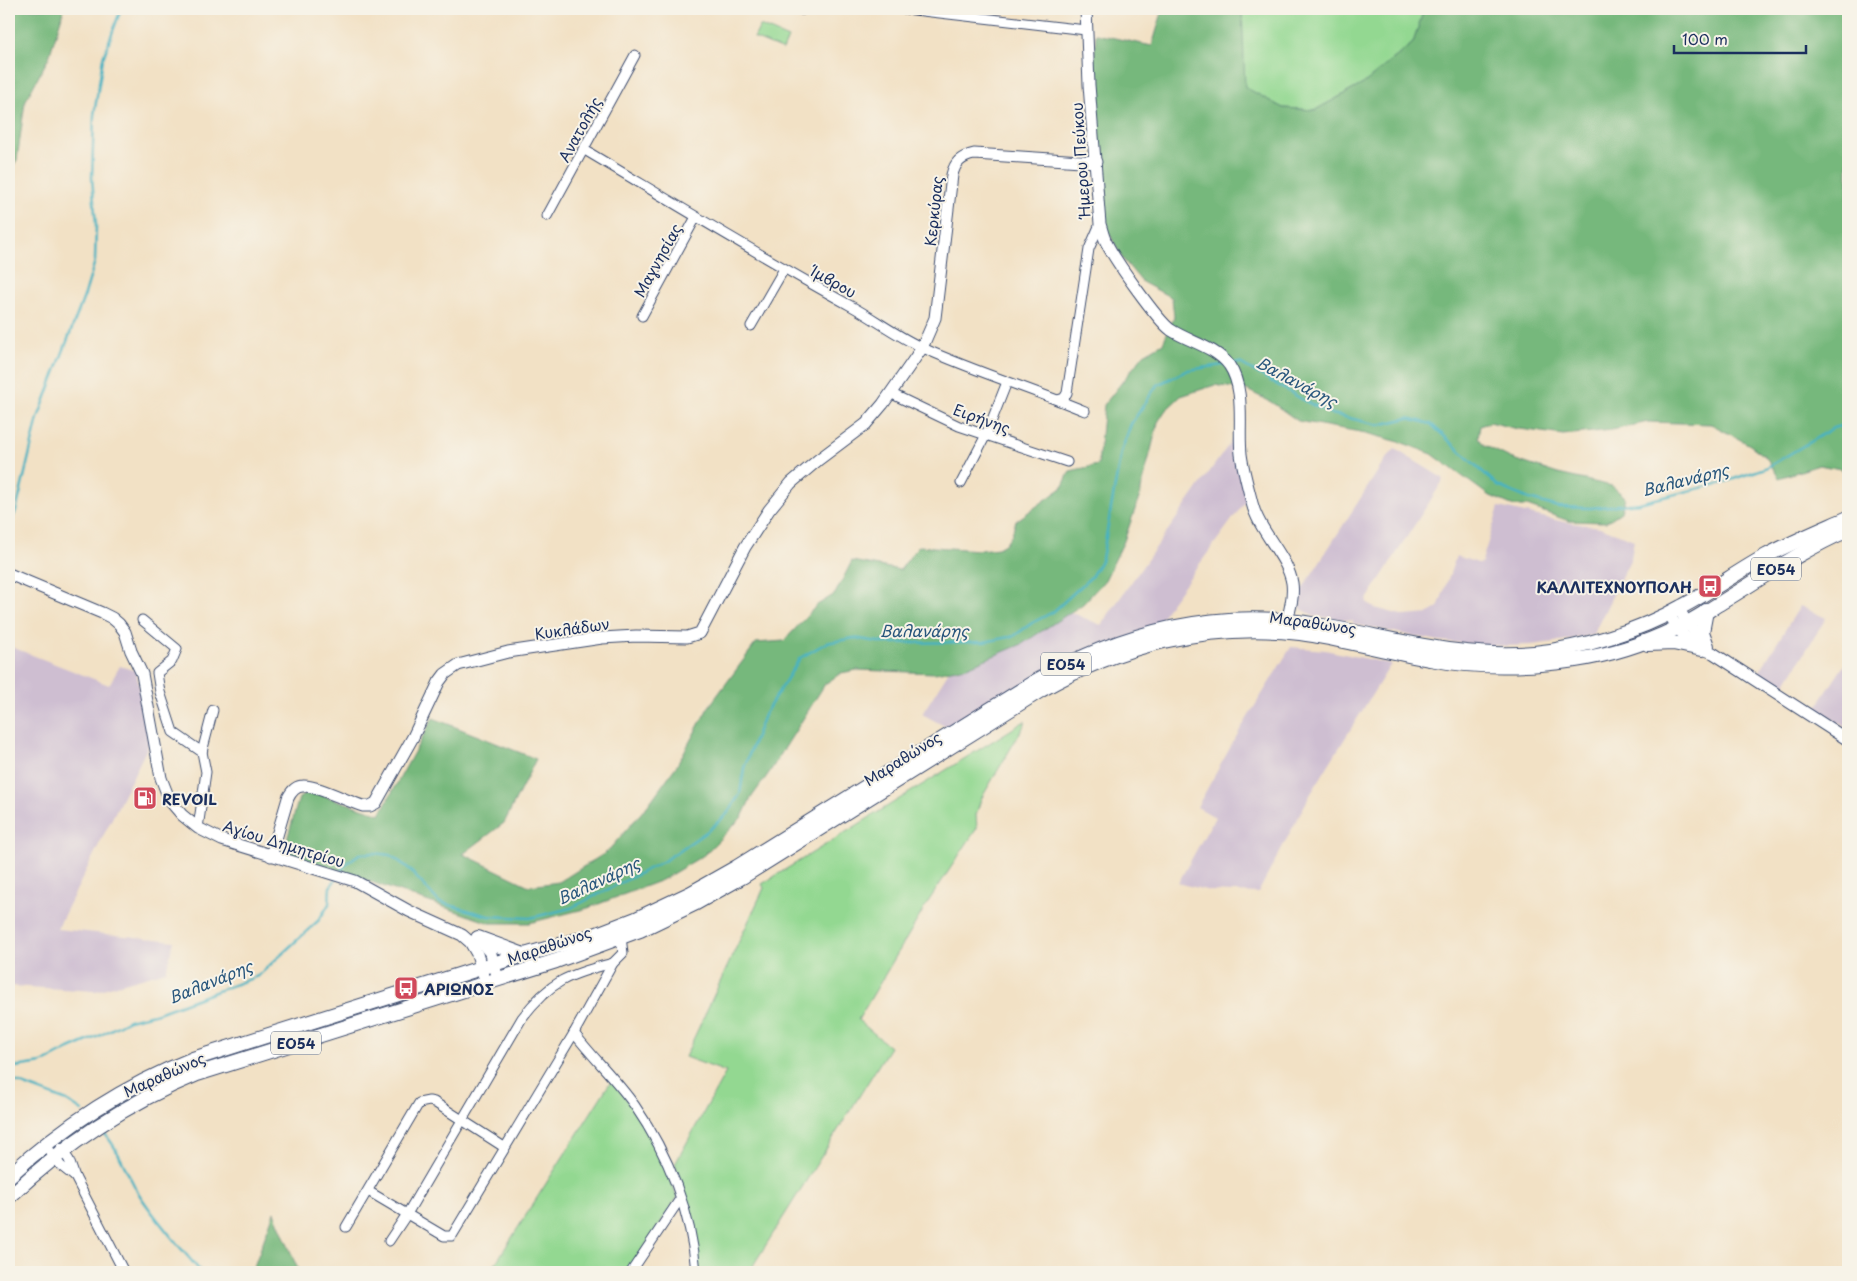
<svg xmlns="http://www.w3.org/2000/svg" width="1857" height="1281" font-family="'Playpen Sans',sans-serif">
  <style>
    .industrial { fill: #cebed1 }
    .green { fill: #93d891; stroke: #578478 }
    .forest { fill: #76b87b; stroke: #48746c }
    .lines { fill: none; stroke-linecap: round; stroke-linejoin: round }
    .stream { stroke: #46b2c2; stroke-width: 2.5 }
    .street-casing { stroke: #3b4a6d; stroke-width: 11 }
    .secondary-casing { stroke: #3b4a6d; stroke-width: 13 }
    .primary-casing { stroke: #3b4a6d; stroke-width: 16 }
    .street { stroke: #fff; stroke-width: 9 }
    .secondary { stroke: #fff; stroke-width: 11 }
    .primary { stroke: #fff; stroke-width: 14 }
    .labels { text-anchor: middle; dominant-baseline: central; stroke-width: 4; stroke-linejoin: round; paint-order: stroke }
    .shield { fill: #f7f3e8; stroke: #5d6a87; stroke-width: 1 }
    .shield-label { font-size: 14px; font-weight: bold; fill: #1b2f5e }
    .street-label { font-size: 15px; fill: #1b2f5e; stroke: #f7f3e8 }
    .poi-label { font-size: 15px; font-weight: bold; fill: #1b2f5e; stroke: #f7f3e8; text-anchor: start }
    .water-label { font-size: 16px; font-style: italic; fill: #28567c; stroke: #f7f3e8 }
  </style>
  <rect width="100%" height="100%" fill="#f7f3e8"/>
  <filter id="ink" filterUnits="userSpaceOnUse"><feTurbulence type="fractalNoise" baseFrequency=".02" numOctaves="2"/><feDisplacementMap in="SourceGraphic" scale="10" xChannelSelector="R" yChannelSelector="G"/><feConvolveMatrix kernelMatrix="1 2 1 2 8 2 1 2 1" color-interpolation-filters="sRGB"/></filter>
  <filter id="wash" filterUnits="userSpaceOnUse"><feTurbulence type="fractalNoise" baseFrequency=".0096" numOctaves="4" result="noise"/><feDisplacementMap in="SourceGraphic" scale="20" xChannelSelector="R" yChannelSelector="G"/><feGaussianBlur stdDeviation="1.12" result="paint"/><feColorMatrix in="noise" values="0 0 0 0 0 0 0 0 0 0 0 0 0 0 0 0 0 1.4 0 .05"/><feComposite in="paint" operator="in"/></filter>
  <g filter="url(#wash)">
    <rect width="100%" height="100%" fill="#f2e1c5"/>
    <!-- industrial -->
    <g class="industrial">
      <path d="M 1237,433 L 1248,498 L 1171,603 L 1156,627 L 952,730 L 922,714 L 949,671 L 967,667 L 1022,644 L 1070,612 L 1101,625 Z"/>
      <path d="M 1395,449 L 1444,479 L 1366,601 L 1368,604 L 1375,608 L 1405,616 L 1428,614 L 1438,608 L 1456,556 L 1481,564 L 1499,507 L 1564,522 L 1600,527 L 1634,540 L 1631,558 L 1593,635 L 1555,642 L 1531,645 L 1504,646 L 1473,644 L 1439,641 L 1353,624 L 1353,621 L 1315,616 L 1301,609 L 1299,594 L 1385,460 Z"/>
      <path d="M 1800,606 L 1826,618 L 1783,688 L 1759,674 L 1762,667 Z"/>
      <path d="M 9,646 L 109,685 L 120,666 L 136,671 L 150,742 L 57,929 L 174,941 L 166,971 L 96,991 L 9,986 Z"/>
      <path d="M 1291,647 L 1325,650 L 1391,664 L 1310,795 L 1258,893 L 1210,891 L 1178,883 L 1215,817 L 1197,807 L 1240,730 Z"/>
      <path d="M 1848,659 L 1848,729 L 1816,708 Z"/>
    </g>
    <!-- green -->
    <g class="green">
      <path d="M 1242,9 L 1424,9 L 1413,43 L 1363,84 L 1315,110 L 1283,108 L 1244,87 Z"/>
      <path d="M 760,26 L 788,38 L 783,50 L 754,38 Z"/>
      <path d="M 1025,721 L 1025,724 L 981,799 L 976,815 L 977,828 L 928,902 L 858,1020 L 890,1047 L 749,1272 L 699,1272 C 694,1235 686,1200 675,1164 L 726,1072 L 685,1057 L 764,888 L 762,884 Z"/>
      <path d="M 611,1081 L 631,1104 L 665,1162 L 677,1198 L 628,1272 L 490,1272 Z"/>
    </g>
    <!-- forest -->
    <g class="forest">
      <path d="M 9,9 L 64,9 L 49,57 L 25,102 L 17,160 L 9,172 Z"/>
      <path d="M 1163,9 L 1242,9 L 1245,87 L 1283,108 L 1315,110 L 1363,84 L 1413,43 L 1424,9 L 1848,9 L 1848,480 L 1841,469 L 1819,465 L 1779,478 L 1766,457 L 1750,445 L 1711,424 L 1648,422 L 1612,430 L 1563,435 L 1513,428 L 1490,422 L 1480,426 L 1478,437 L 1484,445 L 1510,458 L 1558,474 L 1612,486 L 1625,497 L 1621,512 L 1606,522 L 1569,521 L 1527,506 L 1514,506 L 1488,495 L 1432,454 L 1403,443 L 1366,433 L 1298,421 L 1271,402 L 1247,390 L 1215,385 L 1181,396 L 1165,411 L 1158,422 L 1139,498 L 1124,541 L 1105,580 L 1083,604 L 1022,644 L 967,667 L 935,673 L 857,670 L 841,673 L 825,684 L 769,773 L 751,798 L 742,817 L 704,855 L 662,880 L 588,908 L 529,923 L 490,923 L 328,867 L 283,853 L 299,798 L 307,793 L 318,794 L 380,814 L 433,718 L 536,759 L 504,823 L 463,854 L 529,886 L 559,882 L 607,852 L 648,805 L 677,765 L 708,708 L 756,643 L 784,641 L 817,605 L 835,594 L 852,561 L 900,570 L 918,546 L 980,550 L 998,548 L 1005,544 L 1012,534 L 1016,521 L 1062,488 L 1070,471 L 1098,465 L 1104,405 L 1144,354 L 1163,343 L 1174,317 L 1172,298 L 1142,282 L 1122,258 L 1106,227 L 1092,86 L 1096,34 L 1152,46 Z"/>
      <path d="M 274,1212 L 299,1272 L 252,1272 Z"/>
    </g>
    <g class="lines">
      <!-- stream -->
      <g class="stream">
        <path d="M 1231,364 L 1240,363 L 1305,401 L 1332,414 L 1379,425 L 1408,418 L 1431,424 L 1498,486 L 1529,499 L 1558,507 L 1590,508 L 1639,503 L 1725,482 L 1768,467 L 1833,428 L 1848,424"/>
        <path d="M 9,526 L 16,511 L 38,418 L 85,294 L 95,261 L 96,225 L 92,178 L 94,115 L 103,58 L 121,9"/>
        <path d="M 340,872 L 347,863 L 359,854 L 374,853 L 390,855 L 407,867 L 439,902 L 488,916 L 530,918 L 571,908 L 664,861 L 709,830 L 727,814 L 740,794 L 744,768 L 764,715 L 800,658 L 826,643 L 854,638 L 884,643 L 984,642 L 1014,636 L 1032,623 L 1053,612 L 1091,577 L 1102,559 L 1121,452 L 1131,424 L 1157,385 L 1188,370 L 1223,365"/>
        <path d="M 9,1068 L 42,1063 L 69,1049 L 99,1036 L 129,1020 L 158,1013 L 258,976 L 319,920 L 329,904 L 330,887 L 336,879"/>
        <path d="M 9,1079 L 67,1101 L 82,1111"/>
        <path d="M 102,1131 C 119,1148 126,1173 139,1194 C 157,1222 180,1247 201,1272"/>
      </g>
    </g>
  </g>
  <g filter="url(#ink)">
    <g class="lines">
      <!-- street casing -->
      <g class="street-casing">
        <g id="street">
          <path d="M 801,9 L 802,10"/>
          <path d="M 905,9 L 1086,30"/>
          <path d="M 583,149 C 672,202 760,256 851,306 C 875,319 898,337 923,348 C 976,372 1032,389 1085,411"/>
          <path d="M 547,216 L 635,55"/>
          <path d="M 642,316 L 696,217"/>
          <path d="M 751,326 L 784,269"/>
          <path d="M 890,393 L 959,426 L 1067,462"/>
          <path d="M 1058,400 L 1064,398 L 1067,393 L 1089,249 L 1100,224"/>
          <path d="M 961,483 L 986,435 L 1007,382"/>
          <path d="M 142,620 L 177,649 L 172,661 L 157,673 L 160,692 L 173,732 L 202,752 L 206,772 L 198,828"/>
          <path d="M 202,752 L 213,710"/>
          <path d="M 574,1033 C 593,1058 617,1080 635,1106 C 668,1154 692,1214 696,1272"/>
          <path d="M 46,1145 L 61,1166 L 75,1177"/>
          <path d="M 61,1148 L 69,1160 L 75,1177 L 124,1272"/>
          <path d="M 368,1191 L 444,1236 L 452,1236 L 574,1033 L 613,963 L 623,953 L 621,937"/>
          <path d="M 346,1227 L 419,1103 L 429,1101 L 434,1102 L 504,1147"/>
          <path d="M 389,1241 L 407,1214 L 522,1018 C 550,981 569,974 613,963"/>
          <path d="M 631,1272 L 680,1199"/>
        </g>
      </g>
      <!-- secondary casing -->
      <g class="secondary-casing">
        <g id="secondary">
          <path d="M 1086,9 L 1089,85 L 1100,224 C 1102,230 1103,236 1106,242 C 1114,259 1157,320 1171,330 C 1190,342 1215,347 1229,365 C 1246,390 1238,426 1241,454 C 1243,470 1248,487 1252,503 C 1259,532 1288,557 1292,583 C 1294,596 1290,609 1287,621"/>
          <path d="M 9,574 L 102,613 L 112,618 L 119,624 L 125,632 L 131,651 L 142,674 L 161,778 L 170,801 L 182,815 L 198,828 L 222,840 L 355,881 L 409,911 L 462,935 L 470,942 L 477,954 L 486,983"/>
          <path d="M 1679,609 L 1687,623 L 1705,644"/>
          <path d="M 1669,614 C 1682,636 1688,644 1713,653 L 1848,740"/>
          <path d="M 271,856 L 288,798 C 291,792 295,786 303,786 C 316,785 349,802 363,806 L 370,806 L 376,803 L 413,737 L 439,682 L 445,674 L 458,665 L 508,652 L 602,638 L 636,636 L 687,637 L 700,633 L 745,547 L 769,510 L 791,483 L 818,460 L 866,424 L 883,404 L 922,348 L 935,318 L 952,175 C 955,162 961,157 974,154 L 1096,162"/>
          <path d="M 479,939 L 491,954 L 498,979"/>
        </g>
      </g>
      <!-- primary casing -->
      <g class="primary-casing">
        <g id="primary">
          <path d="M 1706,611 L 1702,632 L 1707,646"/>
          <path d="M 1648,644 L 1673,643 L 1702,649"/>
          <path d="M 478,938 L 524,955"/>
          <path d="M 9,1176 C 63,1126 125,1086 193,1059 L 503,961 L 592,936 L 636,919 L 691,893 L 737,867 L 1036,681 C 1122,632 1218,607 1317,625 C 1390,637 1460,660 1534,653 C 1582,648 1639,631 1681,607 C 1710,592 1737,572 1766,556 C 1792,542 1821,530 1848,518"/>
          <path d="M 9,1197 C 64,1145 126,1103 197,1074 L 556,961 L 640,930 L 696,903 L 742,877 L 1041,690 C 1120,645 1209,622 1300,633 C 1344,639 1387,652 1430,659 C 1477,668 1528,667 1575,660 C 1610,655 1646,643 1677,628 C 1693,621 1707,611 1722,602 C 1763,577 1804,549 1848,530"/>
        </g>
      </g>
      <!-- street -->
      <use href="#street" class="street"/>
      <!-- secondary -->
      <use href="#secondary" class="secondary"/>
      <!-- primary -->
      <use href="#primary" class="primary"/>
    </g>
  </g>
  <!-- icons -->
  <defs>
    <g id="bus-square" transform="scale(1.25)"><rect x="-9" y="-9" width="18" height="18" rx="4" fill="#d1495b" stroke="#f7f3e8"/><path d="M-5-6H5V4H4V6H2V4H-2V6H-4V4H-5ZM-3.5-4V0h7V-4ZM-3.5 1.2v1.5H-2V1.2ZM2 1.2v1.5H3.5V1.2Z" fill="#fff"/></g>
    <g id="fuel-square" transform="scale(1.25)"><rect x="-9" y="-9" width="18" height="18" rx="4" fill="#d1495b" stroke="#f7f3e8"/><path d="M-5.5-6h7V0h2V4h1.3V-2.5L3-4.5l.8-.8L6-3V5H2.5V1h-1V6h-7ZM-4.2-4.7v3.2H.2V-4.7Z" fill="#fff"/></g>
  </defs>
  <g fill-rule="evenodd">
    <use href="#bus-square" x="1710" y="586"/>
    <use href="#fuel-square" x="145" y="798"/>
    <use href="#bus-square" x="406" y="988"/>
  </g>
  <g class="labels">
    <!-- shield labels -->
    <g class="shield">
      <rect x="1751" y="557.5" width="50" height="23" rx="4"/>
      <rect x="1041" y="652.5" width="50" height="23" rx="4"/>
      <rect x="271" y="1031.5" width="50" height="23" rx="4"/>
    </g>
    <g class="shield-label">
      <text x="1776" y="569">ΕΟ54</text>
      <text x="1066" y="664">ΕΟ54</text>
      <text x="296" y="1043">ΕΟ54</text>
    </g>
    <!-- street labels -->
    <g class="street-label">
      <text transform="translate(579 129) rotate(-61)">Ανατολής</text>
      <text transform="translate(1080 160) rotate(-94)">Ήμερου Πεύκου</text>
      <text transform="translate(933 211) rotate(-84)">Κερκύρας</text>
      <text transform="translate(657 260) rotate(-61)">Μαγνησίας</text>
      <text transform="translate(834 281) rotate(29)">Ίμβρου</text>
      <text transform="translate(982 418) rotate(20)">Ειρήνης</text>
      <text transform="translate(1313 622) rotate(8)">Μαραθώνος</text>
      <text transform="translate(572 628) rotate(-8)">Κυκλάδων</text>
      <text transform="translate(902 758) rotate(-32)">Μαραθώνος</text>
      <text transform="translate(284 843) rotate(17)">Αγίου Δημητρίου</text>
      <text transform="translate(549 945) rotate(-19)">Μαραθώνος</text>
      <text transform="translate(164 1074) rotate(-24)">Μαραθώνος</text>
    </g>
    <!-- poi labels -->
    <g class="poi-label">
      <text x="1692" y="586" text-anchor="end">ΚΑΛΛΙΤΕΧΝΟΥΠΟΛΗ</text>
      <text x="162" y="798">REVOIL</text>
      <text x="424" y="988">ΑΡΙΩΝΟΣ</text>
    </g>
    <!-- water labels -->
    <g class="water-label">
      <text transform="translate(1297 381) rotate(28)">Βαλανάρης</text>
      <text transform="translate(1685 479) rotate(-14)">Βαλανάρης</text>
      <text x="924" y="630">Βαλανάρης</text>
      <text transform="translate(598 880) rotate(-25)">Βαλανάρης</text>
      <text transform="translate(210 981) rotate(-22)">Βαλανάρης</text>
    </g>
  </g>
  <!-- margin -->
  <rect width="1857" height="1281" fill="none" stroke="#f7f3e8" stroke-width="30"/>
  <!-- scale -->
  <path d="M1674 45v8h132v-8" fill="none" stroke="#1b2f5e" stroke-width="2.5"/>
  <text x="1682" y="45" font-size="15" fill="#1b2f5e" stroke="#f7f3e8" stroke-width="4" paint-order="stroke">100 m</text>
</svg>
